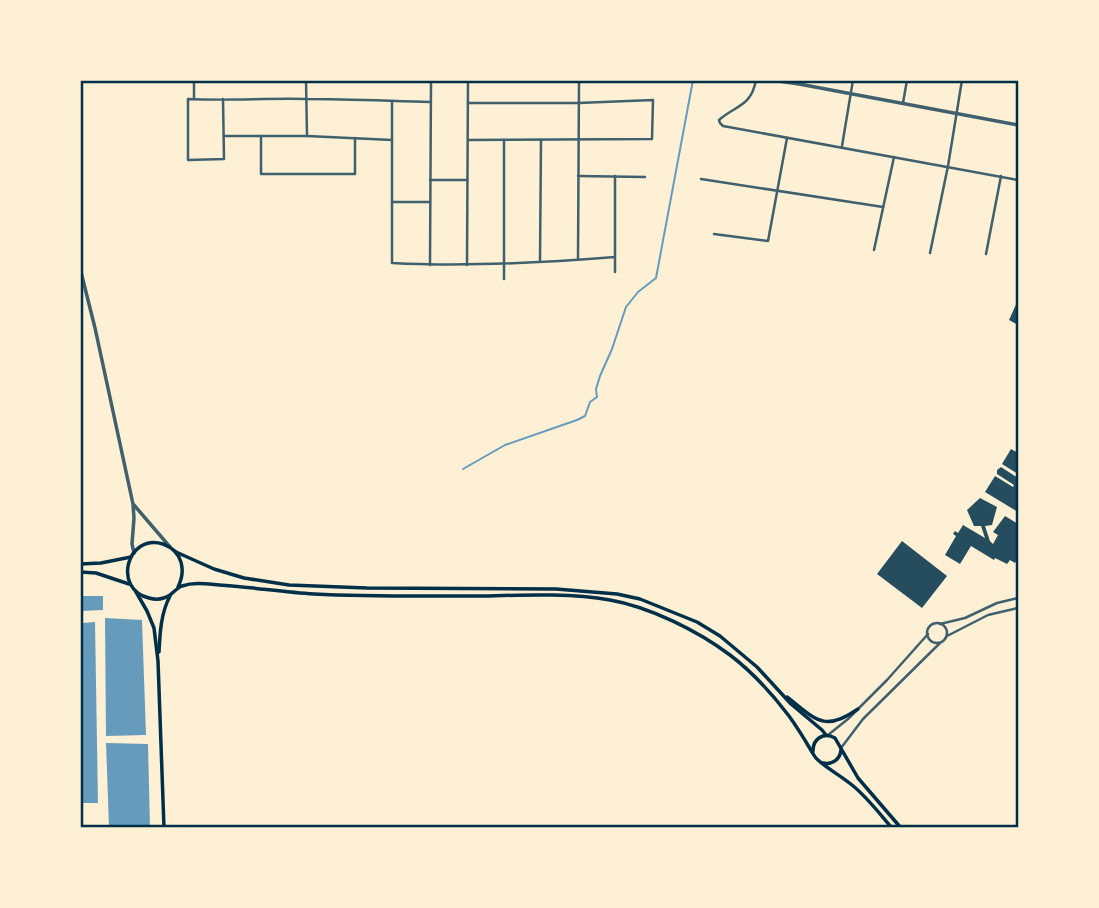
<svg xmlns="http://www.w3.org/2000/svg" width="1099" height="908" font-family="'DejaVu Sans',sans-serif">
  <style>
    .water { fill: #669bbc }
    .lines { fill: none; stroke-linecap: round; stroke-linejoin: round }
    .stream { stroke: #669bbc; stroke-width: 2 }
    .building { fill: #264d5e }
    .minor { stroke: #3f606c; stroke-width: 2.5 }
    .tertiary { stroke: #3f606c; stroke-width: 3.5 }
    .secondary { stroke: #003049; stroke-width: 3.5 }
    .neatline { fill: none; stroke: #003049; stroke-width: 2.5 }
  </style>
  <rect width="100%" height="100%" fill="#fdf0d5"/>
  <!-- water -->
  <g class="water">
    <path d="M 81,596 L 103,596 L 103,610 L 81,611 Z"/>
    <path d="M 105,618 L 142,620 L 146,735 L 106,736 Z"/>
    <path d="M 95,622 L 98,803 L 81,803 L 81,623 Z"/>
    <path d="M 106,743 L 148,744 L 150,827 L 109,827 Z"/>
  </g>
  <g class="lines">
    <!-- stream -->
    <path class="stream" d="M 463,469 L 505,445 L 577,420 L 585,416 L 590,402 L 597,397 L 596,389 L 600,376 L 612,349 L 626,307 L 638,292 L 656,278 L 693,80"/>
  </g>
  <!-- building -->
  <g class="building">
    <path d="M 1018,300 L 1018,325 L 1009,320 Z"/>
    <path d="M 1011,449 L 1018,453 L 1018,474 L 1002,464 Z"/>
    <path d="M 1001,467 L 1018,478 L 1018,512 L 985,492 L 995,476 L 1013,487 L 1014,485 L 997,474 L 997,470 Z"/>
    <path d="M 980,498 L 997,507 L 992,525 L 985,526 L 990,541 L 993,544 L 998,535 L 993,532 L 1005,516 L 1018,524 L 1018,558 L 1015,563 L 1010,560 L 1007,564 L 995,558 L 994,560 L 971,546 L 960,564 L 945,555 L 956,536 L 953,534 L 955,531 L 958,533 L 963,525 L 985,538 L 981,526 L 974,526 L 967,510 Z"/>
    <path d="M 902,541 L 947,576 L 922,608 L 877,574 Z"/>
  </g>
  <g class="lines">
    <!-- minor -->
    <g class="minor">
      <path d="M 306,80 L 307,136"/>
      <path d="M 756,80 C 751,107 736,105 719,120 L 720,123 L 723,126 L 1018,180"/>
      <path d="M 194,98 L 194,80"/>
      <path d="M 223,99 L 224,159 L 188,160 L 188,99 C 227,101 267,98 306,99 C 348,99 389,101 430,102"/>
      <path d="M 392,101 L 392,263 C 466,267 541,263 615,257"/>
      <path d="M 903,103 L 907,80"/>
      <path d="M 224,136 L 307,136 L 392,140"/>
      <path d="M 261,136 L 261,174 L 355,174 L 355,138"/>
      <path d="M 468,140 L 652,139 L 653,100 L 578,103 L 468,103"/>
      <path d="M 842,146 L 853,80"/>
      <path d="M 578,176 L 645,177"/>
      <path d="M 701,179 L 883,207"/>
      <path d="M 430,180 L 467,180"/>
      <path d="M 392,202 L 430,202"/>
      <path d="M 714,234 L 768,241 L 787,138"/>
      <path d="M 874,250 L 894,157"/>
      <path d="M 930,253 L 948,166 L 962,80"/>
      <path d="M 986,254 L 1001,176"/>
      <path d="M 578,259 L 579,80"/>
      <path d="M 540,261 L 541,140"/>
      <path d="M 430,265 L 431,80"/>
      <path d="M 467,265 L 468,80"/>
      <path d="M 615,272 L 615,176"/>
      <path d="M 504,279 L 504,140"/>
      <circle cx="937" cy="633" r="10"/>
      <path d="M 940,624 L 965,618 L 997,603 L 1018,598"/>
      <path d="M 947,636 L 988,615 L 1018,608"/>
      <path d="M 828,735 L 848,719 L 887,680 L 928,634"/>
      <path d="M 841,748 L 863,719 L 940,643"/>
    </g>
    <!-- tertiary -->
    <g class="tertiary">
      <path d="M 771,80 L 799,84 L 1018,125"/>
      <path d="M 80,268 L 95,328 L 133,504 L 134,518 L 132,544 L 134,553"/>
      <path d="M 134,505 L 170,547"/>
    </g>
    <!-- secondary -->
    <g class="secondary">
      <path d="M 176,552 L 214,569 L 244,578 L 289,585 L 367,588 L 556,589 L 617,594 L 640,599 L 697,622 L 720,636 L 757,667 L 791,704 L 822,730 L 826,735"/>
      <path d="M 80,564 L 101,563 L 131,557"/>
      <path d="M 80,572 L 96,573 L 129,584"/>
      <path d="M 178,587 C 186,571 183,551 163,544 C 127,533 112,589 149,598 C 156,600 164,599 170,595 C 174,592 177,588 182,586 C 194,582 207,584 219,585 C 251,587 282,592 314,594 C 371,597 427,596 483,596 C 525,595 569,593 610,600 C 650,607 698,631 730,655 C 751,671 773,695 789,716 C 797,727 805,740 812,752 C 814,755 815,758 818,760 C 828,769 841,776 852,785 C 867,797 879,813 892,828"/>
      <path d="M 136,592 L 147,611 L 154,628 L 158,661 L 164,828"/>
      <path d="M 159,652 C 160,632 161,613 170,596"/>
      <path d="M 787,697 C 815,719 824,733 858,709"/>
      <path d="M 813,751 C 813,738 824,732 835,738 L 858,778 L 901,828"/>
      <path d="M 823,763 C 833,765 840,759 841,750"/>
    </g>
  </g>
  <!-- border -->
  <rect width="1099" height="908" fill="none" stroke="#fdf0d5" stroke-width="164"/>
  <rect x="82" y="82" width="935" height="744" class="neatline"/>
</svg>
